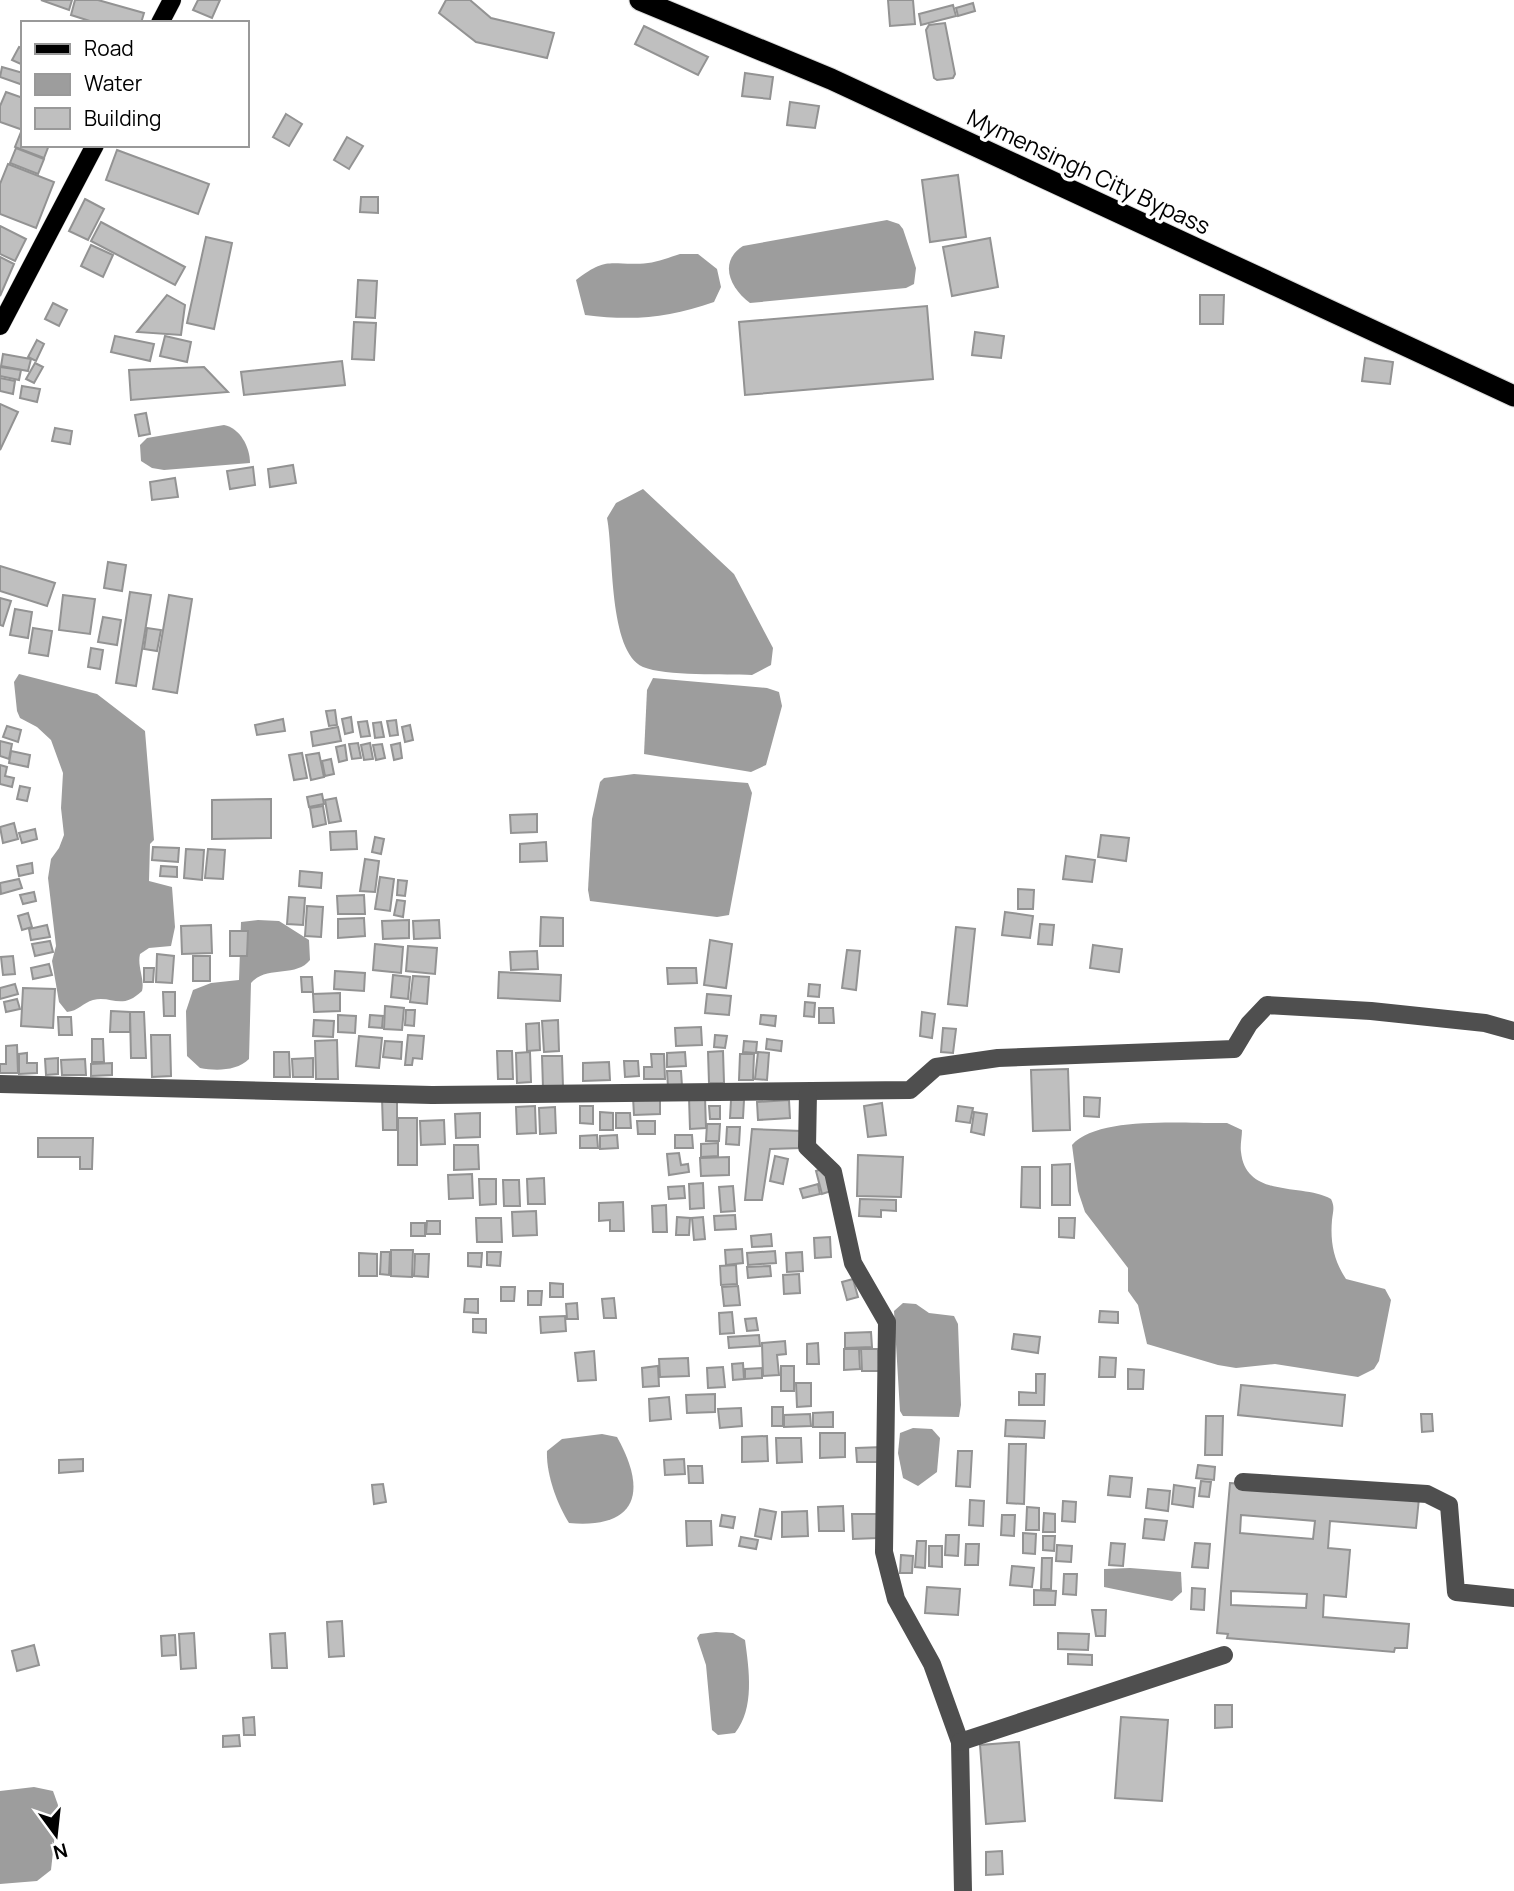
<svg xmlns="http://www.w3.org/2000/svg" width="1514" height="1891" font-family="Manrope,sans-serif">
  <style>
    .water { fill: #9d9d9d }
    .building { fill: #bfbfbf; stroke: #939393; stroke-width: 2; fill-rule: evenodd }
    .lines { fill: none; stroke-linecap: round; stroke-linejoin: round }
    .major-casing { stroke: #dbdbdb; stroke-width: 19 }
    .highway-casing { stroke: #dbdbdb; stroke-width: 23 }
    .minor { stroke: #4f4f4f; stroke-width: 18 }
    .major { stroke: #000; stroke-width: 18 }
    .highway { stroke: #000; stroke-width: 21 }
    .labels { text-anchor: middle; dominant-baseline: central; stroke-width: 7; stroke-linejoin: round; paint-order: stroke }
    .street-label { font-size: 23px; fill: #000; stroke: #fff }
  </style>
  <rect width="100%" height="100%" fill="#fff"/>
  <!-- water -->
  <g class="water">
    <path d="M 887,220 L 899,224 L 903,229 L 916,268 L 914,284 L 906,288 L 750,303 C 730,288 718,262 743,246 Z"/>
    <path d="M 680,254 L 698,254 L 717,269 L 721,287 L 714,302 C 669,318 633,321 585,315 L 576,280 C 609,254 612,267 648,263 C 658,262 670,257 680,254 Z"/>
    <path d="M 224,425 C 240,428 250,447 250,463 L 164,470 L 152,468 L 141,461 L 140,445 L 147,438 Z"/>
    <path d="M 643,489 L 734,574 L 773,648 L 771,665 L 752,675 C 726,674 665,676 643,667 C 608,651 614,553 607,518 L 616,503 Z"/>
    <path d="M 19,674 L 97,694 L 145,731 L 154,840 L 150,844 L 149,881 L 172,887 L 175,927 L 171,946 L 149,948 L 140,954 C 137,967 145,979 142,991 C 121,1011 112,995 93,1000 C 83,1003 78,1011 67,1012 L 59,1002 L 52,961 L 56,946 L 48,878 L 51,859 L 59,848 L 64,835 L 61,808 L 63,773 L 51,740 L 37,727 L 20,718 L 17,711 L 14,682 Z"/>
    <path d="M 653,678 L 767,688 L 779,692 L 782,706 L 766,765 L 751,772 L 644,754 L 647,690 Z"/>
    <path d="M 634,774 L 748,783 L 752,793 L 729,915 L 717,917 L 590,901 L 588,890 L 592,819 L 600,782 L 604,778 Z"/>
    <path d="M 258,920 L 279,921 L 309,940 L 310,960 C 296,978 266,965 251,983 L 249,1059 C 237,1071 216,1071 200,1068 L 187,1056 L 186,1011 L 193,990 L 211,983 L 239,980 L 241,922 Z"/>
    <path d="M 1227,1123 L 1242,1130 C 1242,1137 1240,1145 1241,1152 C 1246,1199 1302,1183 1331,1199 C 1335,1207 1333,1211 1332,1220 C 1330,1243 1334,1261 1346,1279 L 1385,1289 L 1391,1300 L 1379,1361 L 1374,1369 L 1358,1377 L 1275,1364 L 1236,1368 L 1218,1365 L 1147,1344 L 1138,1305 L 1128,1291 L 1128,1268 L 1085,1212 L 1078,1191 L 1072,1145 C 1098,1115 1189,1124 1227,1123 Z"/>
    <path d="M 903,1303 L 916,1304 L 929,1313 L 954,1316 L 958,1324 L 961,1405 L 959,1417 L 903,1416 L 900,1411 L 894,1311 Z"/>
    <path d="M 913,1428 L 932,1429 L 940,1438 L 937,1472 L 918,1486 L 903,1478 L 898,1453 L 900,1433 Z"/>
    <path d="M 602,1434 L 617,1437 C 648,1492 637,1529 569,1523 C 557,1504 546,1474 547,1451 L 562,1439 Z"/>
    <path d="M 1130,1568 L 1181,1572 L 1182,1592 L 1172,1601 L 1104,1587 L 1104,1569 Z"/>
    <path d="M 716,1632 L 733,1633 L 745,1640 C 749,1670 755,1708 735,1733 L 718,1735 L 712,1730 L 706,1665 L 697,1638 L 700,1634 Z"/>
    <path d="M 34,1787 L 53,1791 L 58,1805 L 51,1870 L 37,1881 L 0,1884 L 0,1791 Z"/>
  </g>
  <!-- building -->
  <g class="building">
    <path d="M 41,0 L 72,0 L 69,10 Z"/>
    <path d="M 75,0 L 98,0 L 144,13 L 141,23 L 96,23 L 71,15 Z"/>
    <path d="M 198,0 L 220,0 L 212,18 L 193,10 Z"/>
    <path d="M 446,0 L 470,0 L 491,18 L 554,33 L 547,58 L 476,42 L 439,13 Z"/>
    <path d="M 888,0 L 913,0 L 915,24 L 890,26 Z"/>
    <path d="M 973,3 L 975,11 L 958,16 L 956,8 Z"/>
    <path d="M 953,5 L 956,16 L 921,25 L 919,14 Z"/>
    <path d="M 945,23 L 955,74 L 953,78 L 937,80 L 934,78 L 926,30 L 929,25 Z"/>
    <path d="M 644,26 L 708,57 L 698,75 L 635,44 Z"/>
    <path d="M 19,47 L 23,49 L 23,65 L 12,60 Z"/>
    <path d="M 2,67 L 23,73 L 23,85 L 0,77 Z"/>
    <path d="M 745,73 L 773,77 L 770,99 L 742,96 Z"/>
    <path d="M 6,92 L 23,98 L 23,130 L 0,122 L 0,106 Z"/>
    <path d="M 790,102 L 819,106 L 815,128 L 787,125 Z"/>
    <path d="M 286,114 L 302,124 L 289,146 L 273,137 Z"/>
    <path d="M 21,132 L 23,145 L 49,145 L 44,158 L 15,147 Z"/>
    <path d="M 347,137 L 363,146 L 349,169 L 334,160 Z"/>
    <path d="M 16,148 L 44,159 L 38,174 L 10,163 Z"/>
    <path d="M 117,150 L 209,184 L 198,214 L 106,180 Z"/>
    <path d="M 8,164 L 54,182 L 36,228 L 0,214 L 0,184 Z"/>
    <path d="M 958,175 L 966,237 L 930,242 L 922,180 Z"/>
    <path d="M 361,197 L 378,197 L 378,213 L 360,212 Z"/>
    <path d="M 85,199 L 104,209 L 88,240 L 69,231 Z"/>
    <path d="M 101,222 L 185,267 L 175,285 L 91,241 Z"/>
    <path d="M 0,226 L 26,239 L 15,261 L 0,254 Z"/>
    <path d="M 206,237 L 232,243 L 214,329 L 187,323 Z"/>
    <path d="M 990,238 L 998,287 L 952,296 L 943,247 Z"/>
    <path d="M 91,245 L 113,255 L 103,277 L 81,266 Z"/>
    <path d="M 0,257 L 14,264 L 0,296 Z"/>
    <path d="M 358,280 L 377,281 L 375,318 L 356,317 Z"/>
    <path d="M 167,295 L 185,305 L 181,335 L 137,332 Z"/>
    <path d="M 1200,295 L 1224,295 L 1223,324 L 1200,324 Z"/>
    <path d="M 53,303 L 67,310 L 59,326 L 45,319 Z"/>
    <path d="M 927,306 L 933,379 L 745,395 L 739,322 Z"/>
    <path d="M 354,322 L 376,323 L 374,360 L 352,359 Z"/>
    <path d="M 975,332 L 1004,336 L 1001,358 L 972,355 Z"/>
    <path d="M 115,336 L 154,344 L 150,361 L 111,352 Z"/>
    <path d="M 165,336 L 191,342 L 187,362 L 160,356 Z"/>
    <path d="M 37,340 L 44,344 L 36,361 L 28,357 Z"/>
    <path d="M 3,354 L 31,359 L 28,371 L 1,366 Z"/>
    <path d="M 1365,358 L 1393,362 L 1390,384 L 1362,381 Z"/>
    <path d="M 342,361 L 345,385 L 244,395 L 241,372 Z"/>
    <path d="M 35,363 L 43,367 L 34,383 L 26,379 Z"/>
    <path d="M 0,367 L 21,370 L 19,380 L 0,376 Z"/>
    <path d="M 204,367 L 228,392 L 131,400 L 129,370 Z"/>
    <path d="M 0,378 L 15,381 L 13,394 L 0,391 Z"/>
    <path d="M 22,386 L 40,389 L 37,402 L 20,398 Z"/>
    <path d="M 0,404 L 18,412 L 0,450 Z"/>
    <path d="M 146,413 L 150,434 L 139,436 L 135,415 Z"/>
    <path d="M 55,428 L 72,431 L 70,444 L 52,441 Z"/>
    <path d="M 293,465 L 296,483 L 270,487 L 268,469 Z"/>
    <path d="M 253,467 L 255,485 L 230,489 L 227,471 Z"/>
    <path d="M 175,478 L 178,497 L 152,500 L 150,482 Z"/>
    <path d="M 108,562 L 126,565 L 122,591 L 104,588 Z"/>
    <path d="M 0,566 L 55,583 L 47,606 L 0,591 Z"/>
    <path d="M 130,592 L 151,595 L 136,686 L 116,683 Z"/>
    <path d="M 63,595 L 95,599 L 90,634 L 59,630 Z"/>
    <path d="M 169,595 L 192,599 L 177,693 L 153,689 Z"/>
    <path d="M 0,598 L 11,601 L 3,626 L 0,625 Z"/>
    <path d="M 15,609 L 32,612 L 28,638 L 10,635 Z"/>
    <path d="M 103,617 L 121,620 L 117,645 L 98,642 Z"/>
    <path d="M 33,628 L 52,631 L 48,656 L 29,653 Z"/>
    <path d="M 147,628 L 161,630 L 157,651 L 144,649 Z"/>
    <path d="M 91,648 L 103,650 L 100,669 L 88,667 Z"/>
    <path d="M 335,710 L 337,725 L 329,726 L 326,711 Z"/>
    <path d="M 351,717 L 353,732 L 345,734 L 342,719 Z"/>
    <path d="M 283,719 L 285,731 L 257,735 L 255,725 Z"/>
    <path d="M 396,720 L 398,735 L 390,736 L 387,721 Z"/>
    <path d="M 367,721 L 370,736 L 361,737 L 358,722 Z"/>
    <path d="M 381,722 L 384,737 L 375,738 L 373,723 Z"/>
    <path d="M 410,725 L 413,740 L 405,742 L 402,727 Z"/>
    <path d="M 7,726 L 21,730 L 18,742 L 3,737 Z"/>
    <path d="M 338,727 L 341,741 L 313,746 L 311,732 Z"/>
    <path d="M 0,741 L 12,744 L 9,759 L 0,756 Z"/>
    <path d="M 358,743 L 361,758 L 352,759 L 349,744 Z"/>
    <path d="M 370,743 L 373,759 L 364,760 L 361,745 Z"/>
    <path d="M 400,743 L 402,758 L 394,760 L 391,745 Z"/>
    <path d="M 382,744 L 385,758 L 376,760 L 373,745 Z"/>
    <path d="M 345,745 L 347,760 L 339,762 L 336,747 Z"/>
    <path d="M 11,751 L 30,755 L 28,767 L 9,763 Z"/>
    <path d="M 302,753 L 307,778 L 294,780 L 289,755 Z"/>
    <path d="M 319,753 L 324,777 L 311,780 L 306,755 Z"/>
    <path d="M 331,759 L 334,774 L 325,776 L 322,761 Z"/>
    <path d="M 0,765 L 7,767 L 5,776 L 14,778 L 12,787 L 0,784 Z"/>
    <path d="M 20,786 L 30,788 L 27,801 L 17,799 Z"/>
    <path d="M 322,794 L 324,804 L 309,807 L 307,797 Z"/>
    <path d="M 336,798 L 341,821 L 329,823 L 325,800 Z"/>
    <path d="M 271,799 L 271,838 L 212,839 L 212,800 Z"/>
    <path d="M 323,806 L 326,824 L 313,827 L 310,808 Z"/>
    <path d="M 537,814 L 537,832 L 511,833 L 510,815 Z"/>
    <path d="M 14,823 L 18,839 L 3,843 L 0,827 Z"/>
    <path d="M 35,829 L 37,839 L 22,843 L 19,833 Z"/>
    <path d="M 356,831 L 357,849 L 331,850 L 330,832 Z"/>
    <path d="M 1101,835 L 1129,838 L 1126,861 L 1098,857 Z"/>
    <path d="M 375,837 L 384,839 L 381,854 L 372,852 Z"/>
    <path d="M 546,842 L 547,861 L 520,862 L 520,844 Z"/>
    <path d="M 153,847 L 179,848 L 178,862 L 152,860 Z"/>
    <path d="M 186,849 L 204,850 L 202,880 L 184,878 Z"/>
    <path d="M 208,849 L 225,850 L 223,879 L 205,878 Z"/>
    <path d="M 1066,856 L 1095,860 L 1092,882 L 1063,879 Z"/>
    <path d="M 365,859 L 379,861 L 375,892 L 360,891 Z"/>
    <path d="M 32,863 L 33,873 L 19,876 L 17,866 Z"/>
    <path d="M 161,866 L 177,867 L 177,877 L 160,876 Z"/>
    <path d="M 300,871 L 322,873 L 321,888 L 299,886 Z"/>
    <path d="M 380,877 L 394,879 L 390,911 L 375,909 Z"/>
    <path d="M 19,879 L 22,888 L 1,894 L 0,883 Z"/>
    <path d="M 398,880 L 407,881 L 405,896 L 397,895 Z"/>
    <path d="M 1018,889 L 1034,890 L 1033,909 L 1018,909 Z"/>
    <path d="M 34,892 L 36,901 L 23,904 L 20,895 Z"/>
    <path d="M 364,895 L 365,914 L 338,914 L 337,896 Z"/>
    <path d="M 289,897 L 305,898 L 303,925 L 287,924 Z"/>
    <path d="M 397,900 L 405,901 L 403,917 L 394,915 Z"/>
    <path d="M 307,906 L 323,907 L 321,937 L 305,936 Z"/>
    <path d="M 1005,912 L 1033,916 L 1030,938 L 1002,935 Z"/>
    <path d="M 28,913 L 32,927 L 22,930 L 18,916 Z"/>
    <path d="M 541,917 L 563,918 L 563,946 L 540,946 Z"/>
    <path d="M 364,918 L 365,936 L 338,938 L 338,919 Z"/>
    <path d="M 409,920 L 409,938 L 383,939 L 382,921 Z"/>
    <path d="M 439,920 L 440,938 L 414,939 L 413,921 Z"/>
    <path d="M 1040,924 L 1054,925 L 1052,945 L 1038,944 Z"/>
    <path d="M 47,925 L 50,937 L 31,940 L 29,929 Z"/>
    <path d="M 211,925 L 212,953 L 182,954 L 181,926 Z"/>
    <path d="M 956,927 L 975,929 L 967,1006 L 948,1004 Z"/>
    <path d="M 230,931 L 248,931 L 247,956 L 230,956 Z"/>
    <path d="M 710,940 L 732,944 L 726,988 L 704,985 Z"/>
    <path d="M 50,941 L 53,952 L 35,956 L 32,944 Z"/>
    <path d="M 375,944 L 403,947 L 401,973 L 373,970 Z"/>
    <path d="M 1093,945 L 1122,949 L 1119,972 L 1090,968 Z"/>
    <path d="M 408,946 L 437,948 L 435,974 L 406,971 Z"/>
    <path d="M 847,950 L 860,951 L 856,990 L 842,988 Z"/>
    <path d="M 537,951 L 538,969 L 511,970 L 510,952 Z"/>
    <path d="M 157,954 L 174,956 L 172,983 L 156,982 Z"/>
    <path d="M 13,956 L 15,974 L 3,975 L 1,957 Z"/>
    <rect x="193" y="956" width="17" height="25"/>
    <path d="M 49,964 L 52,975 L 33,979 L 31,968 Z"/>
    <path d="M 144,968 L 154,968 L 153,982 L 144,982 Z"/>
    <path d="M 667,968 L 696,968 L 697,983 L 668,984 Z"/>
    <path d="M 335,971 L 365,973 L 364,991 L 334,989 Z"/>
    <path d="M 499,972 L 561,975 L 560,1001 L 498,998 Z"/>
    <path d="M 393,975 L 410,977 L 408,999 L 391,997 Z"/>
    <path d="M 413,976 L 429,977 L 427,1004 L 410,1002 Z"/>
    <path d="M 301,977 L 312,977 L 313,992 L 302,992 Z"/>
    <path d="M 15,984 L 18,994 L 0,999 L 0,988 Z"/>
    <path d="M 809,984 L 820,985 L 819,997 L 808,996 Z"/>
    <path d="M 23,988 L 55,989 L 53,1028 L 21,1026 Z"/>
    <path d="M 163,992 L 175,992 L 175,1016 L 164,1016 Z"/>
    <path d="M 340,993 L 340,1011 L 314,1012 L 313,994 Z"/>
    <path d="M 707,994 L 731,996 L 729,1015 L 705,1013 Z"/>
    <path d="M 17,999 L 20,1009 L 6,1012 L 4,1002 Z"/>
    <path d="M 805,1002 L 815,1003 L 814,1017 L 804,1016 Z"/>
    <path d="M 385,1006 L 404,1008 L 402,1030 L 384,1029 Z"/>
    <path d="M 819,1008 L 833,1008 L 834,1023 L 819,1023 Z"/>
    <path d="M 406,1010 L 415,1010 L 414,1026 L 405,1025 Z"/>
    <path d="M 111,1011 L 130,1012 L 130,1032 L 110,1032 Z"/>
    <path d="M 130,1012 L 144,1012 L 146,1058 L 131,1058 Z"/>
    <path d="M 922,1012 L 935,1014 L 932,1038 L 920,1036 Z"/>
    <path d="M 338,1015 L 356,1016 L 355,1033 L 338,1032 Z"/>
    <path d="M 370,1015 L 383,1016 L 382,1028 L 369,1027 Z"/>
    <path d="M 761,1015 L 776,1016 L 775,1026 L 760,1024 Z"/>
    <path d="M 58,1017 L 71,1017 L 72,1035 L 59,1035 Z"/>
    <path d="M 314,1020 L 334,1021 L 333,1037 L 313,1036 Z"/>
    <path d="M 558,1020 L 559,1051 L 544,1052 L 542,1021 Z"/>
    <path d="M 539,1023 L 540,1050 L 527,1051 L 526,1024 Z"/>
    <path d="M 701,1027 L 702,1045 L 676,1046 L 675,1028 Z"/>
    <path d="M 943,1028 L 956,1029 L 953,1053 L 941,1052 Z"/>
    <path d="M 151,1035 L 170,1035 L 171,1076 L 152,1077 Z"/>
    <path d="M 408,1035 L 424,1036 L 422,1059 L 413,1058 L 412,1065 L 405,1065 Z"/>
    <path d="M 715,1035 L 727,1036 L 725,1048 L 714,1047 Z"/>
    <path d="M 359,1036 L 382,1038 L 379,1068 L 356,1066 Z"/>
    <path d="M 92,1039 L 103,1039 L 104,1062 L 92,1062 Z"/>
    <path d="M 767,1039 L 782,1041 L 781,1051 L 766,1049 Z"/>
    <path d="M 337,1040 L 338,1079 L 316,1079 L 315,1041 Z"/>
    <path d="M 385,1041 L 402,1042 L 401,1059 L 383,1057 Z"/>
    <path d="M 744,1041 L 757,1042 L 756,1053 L 743,1052 Z"/>
    <path d="M 17,1045 L 18,1073 L 0,1073 L 0,1064 L 6,1064 L 6,1046 Z"/>
    <path d="M 497,1051 L 512,1051 L 513,1079 L 498,1079 Z"/>
    <path d="M 723,1051 L 724,1083 L 709,1083 L 708,1052 Z"/>
    <path d="M 274,1052 L 289,1052 L 290,1077 L 274,1077 Z"/>
    <path d="M 530,1052 L 531,1082 L 517,1083 L 516,1053 Z"/>
    <path d="M 685,1052 L 686,1066 L 667,1067 L 667,1053 Z"/>
    <path d="M 758,1052 L 769,1053 L 767,1080 L 755,1079 Z"/>
    <path d="M 27,1053 L 27,1063 L 37,1063 L 37,1073 L 19,1074 L 19,1054 Z"/>
    <path d="M 651,1054 L 664,1054 L 665,1079 L 644,1079 L 644,1067 L 652,1067 Z"/>
    <path d="M 740,1054 L 754,1054 L 753,1080 L 739,1080 Z"/>
    <path d="M 542,1056 L 562,1056 L 563,1087 L 543,1088 Z"/>
    <path d="M 58,1058 L 58,1074 L 46,1075 L 45,1059 Z"/>
    <path d="M 313,1058 L 313,1077 L 293,1077 L 292,1059 Z"/>
    <path d="M 85,1059 L 86,1075 L 62,1075 L 61,1060 Z"/>
    <path d="M 624,1061 L 638,1061 L 639,1076 L 625,1077 Z"/>
    <path d="M 609,1062 L 610,1080 L 583,1081 L 583,1063 Z"/>
    <path d="M 112,1063 L 112,1075 L 91,1076 L 91,1064 Z"/>
    <path d="M 1068,1069 L 1070,1130 L 1033,1131 L 1031,1070 Z"/>
    <path d="M 667,1071 L 681,1071 L 682,1086 L 668,1087 Z"/>
    <path d="M 660,1096 L 660,1114 L 634,1115 L 633,1097 Z"/>
    <path d="M 689,1097 L 705,1097 L 706,1128 L 690,1129 Z"/>
    <path d="M 1084,1097 L 1100,1098 L 1099,1117 L 1084,1116 Z"/>
    <path d="M 382,1098 L 397,1098 L 397,1130 L 383,1130 Z"/>
    <path d="M 731,1100 L 744,1100 L 743,1118 L 730,1118 Z"/>
    <path d="M 789,1100 L 790,1118 L 758,1120 L 757,1102 Z"/>
    <path d="M 882,1103 L 886,1135 L 868,1137 L 864,1106 Z"/>
    <path d="M 535,1106 L 536,1133 L 517,1134 L 516,1107 Z"/>
    <path d="M 580,1106 L 593,1106 L 593,1124 L 580,1123 Z"/>
    <path d="M 709,1106 L 720,1106 L 720,1119 L 710,1119 Z"/>
    <path d="M 958,1106 L 973,1108 L 970,1123 L 956,1121 Z"/>
    <path d="M 555,1107 L 556,1133 L 540,1134 L 539,1108 Z"/>
    <path d="M 600,1112 L 613,1113 L 613,1130 L 600,1130 Z"/>
    <path d="M 974,1112 L 987,1114 L 984,1135 L 971,1132 Z"/>
    <path d="M 480,1113 L 480,1137 L 456,1138 L 455,1114 Z"/>
    <path d="M 616,1113 L 630,1113 L 631,1128 L 616,1128 Z"/>
    <rect x="398" y="1118" width="19" height="47"/>
    <path d="M 444,1120 L 445,1144 L 421,1145 L 420,1121 Z"/>
    <path d="M 637,1121 L 655,1121 L 655,1134 L 638,1134 Z"/>
    <path d="M 707,1124 L 720,1124 L 719,1141 L 706,1141 Z"/>
    <path d="M 727,1127 L 740,1127 L 739,1145 L 726,1144 Z"/>
    <path d="M 752,1129 L 801,1131 L 801,1148 L 770,1149 L 762,1200 L 745,1200 Z"/>
    <path d="M 597,1135 L 598,1148 L 580,1148 L 580,1136 Z"/>
    <path d="M 617,1135 L 618,1148 L 600,1149 L 600,1136 Z"/>
    <path d="M 675,1135 L 692,1135 L 693,1148 L 675,1148 Z"/>
    <path d="M 38,1138 L 93,1138 L 92,1169 L 80,1169 L 80,1157 L 38,1157 Z"/>
    <path d="M 718,1143 L 718,1156 L 701,1157 L 701,1144 Z"/>
    <path d="M 454,1145 L 478,1145 L 479,1169 L 454,1170 Z"/>
    <path d="M 679,1153 L 681,1165 L 688,1164 L 689,1172 L 669,1175 L 667,1154 Z"/>
    <path d="M 858,1155 L 903,1157 L 901,1197 L 857,1196 Z"/>
    <path d="M 775,1156 L 788,1159 L 783,1184 L 770,1181 Z"/>
    <path d="M 729,1157 L 729,1175 L 701,1176 L 700,1158 Z"/>
    <path d="M 1070,1164 L 1070,1205 L 1052,1205 L 1052,1165 Z"/>
    <path d="M 1022,1167 L 1040,1167 L 1040,1208 L 1021,1207 Z"/>
    <path d="M 825,1168 L 831,1191 L 822,1194 L 816,1171 Z"/>
    <path d="M 472,1174 L 473,1198 L 449,1199 L 448,1175 Z"/>
    <path d="M 544,1178 L 545,1204 L 528,1204 L 527,1179 Z"/>
    <path d="M 479,1179 L 496,1179 L 496,1204 L 480,1205 Z"/>
    <path d="M 503,1180 L 519,1180 L 520,1206 L 504,1206 Z"/>
    <path d="M 703,1183 L 704,1208 L 690,1209 L 689,1184 Z"/>
    <path d="M 818,1184 L 820,1194 L 803,1198 L 800,1189 Z"/>
    <path d="M 684,1186 L 685,1198 L 669,1199 L 668,1187 Z"/>
    <path d="M 733,1186 L 735,1211 L 721,1212 L 719,1187 Z"/>
    <path d="M 860,1199 L 896,1200 L 896,1211 L 881,1210 L 881,1217 L 859,1216 Z"/>
    <path d="M 623,1202 L 624,1231 L 610,1231 L 610,1220 L 599,1221 L 599,1203 Z"/>
    <path d="M 666,1205 L 667,1232 L 653,1232 L 652,1206 Z"/>
    <path d="M 536,1211 L 537,1235 L 513,1236 L 512,1212 Z"/>
    <path d="M 735,1215 L 736,1229 L 715,1230 L 714,1216 Z"/>
    <path d="M 677,1217 L 690,1218 L 689,1235 L 676,1235 Z"/>
    <path d="M 703,1217 L 705,1239 L 694,1240 L 692,1218 Z"/>
    <path d="M 476,1218 L 501,1218 L 502,1242 L 477,1242 Z"/>
    <path d="M 1059,1218 L 1075,1218 L 1074,1238 L 1059,1237 Z"/>
    <path d="M 427,1221 L 440,1221 L 440,1234 L 426,1234 Z"/>
    <rect x="411" y="1223" width="14" height="13"/>
    <path d="M 771,1234 L 772,1246 L 752,1247 L 751,1236 Z"/>
    <path d="M 830,1237 L 831,1257 L 815,1258 L 814,1238 Z"/>
    <path d="M 742,1249 L 743,1263 L 726,1265 L 725,1250 Z"/>
    <path d="M 391,1250 L 413,1250 L 412,1277 L 391,1276 Z"/>
    <path d="M 775,1251 L 776,1263 L 748,1265 L 747,1253 Z"/>
    <path d="M 381,1252 L 390,1252 L 389,1275 L 380,1274 Z"/>
    <path d="M 487,1252 L 501,1252 L 500,1266 L 487,1265 Z"/>
    <path d="M 802,1252 L 803,1271 L 787,1272 L 786,1253 Z"/>
    <path d="M 359,1253 L 377,1254 L 377,1276 L 359,1276 Z"/>
    <path d="M 468,1253 L 482,1253 L 481,1267 L 468,1266 Z"/>
    <path d="M 415,1254 L 429,1254 L 428,1277 L 414,1276 Z"/>
    <path d="M 736,1265 L 737,1284 L 721,1285 L 720,1266 Z"/>
    <path d="M 770,1266 L 771,1276 L 748,1278 L 747,1267 Z"/>
    <path d="M 799,1274 L 800,1293 L 784,1294 L 783,1275 Z"/>
    <path d="M 853,1279 L 858,1297 L 847,1300 L 842,1282 Z"/>
    <path d="M 550,1283 L 563,1284 L 563,1297 L 550,1297 Z"/>
    <path d="M 738,1286 L 740,1305 L 724,1306 L 722,1287 Z"/>
    <path d="M 501,1287 L 515,1287 L 514,1301 L 501,1301 Z"/>
    <path d="M 528,1291 L 542,1291 L 541,1305 L 528,1305 Z"/>
    <path d="M 614,1298 L 616,1318 L 604,1318 L 602,1299 Z"/>
    <path d="M 465,1299 L 478,1299 L 478,1313 L 464,1312 Z"/>
    <path d="M 577,1303 L 578,1319 L 567,1319 L 566,1304 Z"/>
    <path d="M 1100,1311 L 1118,1312 L 1118,1323 L 1099,1322 Z"/>
    <path d="M 732,1312 L 734,1333 L 720,1334 L 719,1313 Z"/>
    <path d="M 565,1316 L 566,1331 L 541,1333 L 540,1317 Z"/>
    <path d="M 756,1318 L 758,1330 L 747,1331 L 745,1319 Z"/>
    <path d="M 473,1319 L 486,1319 L 486,1333 L 473,1332 Z"/>
    <path d="M 871,1332 L 872,1347 L 845,1348 L 845,1333 Z"/>
    <path d="M 1014,1334 L 1040,1337 L 1038,1353 L 1012,1349 Z"/>
    <path d="M 759,1335 L 760,1346 L 729,1348 L 728,1337 Z"/>
    <path d="M 785,1341 L 786,1354 L 777,1355 L 779,1375 L 763,1376 L 762,1343 Z"/>
    <path d="M 818,1343 L 819,1364 L 807,1364 L 807,1344 Z"/>
    <path d="M 844,1349 L 859,1349 L 860,1369 L 844,1370 Z"/>
    <path d="M 861,1349 L 878,1349 L 879,1371 L 862,1371 Z"/>
    <path d="M 594,1351 L 596,1380 L 578,1381 L 575,1353 Z"/>
    <path d="M 1100,1357 L 1116,1358 L 1115,1377 L 1099,1377 Z"/>
    <path d="M 688,1358 L 689,1376 L 660,1377 L 659,1359 Z"/>
    <path d="M 743,1363 L 744,1379 L 733,1380 L 732,1364 Z"/>
    <path d="M 658,1366 L 659,1386 L 643,1387 L 642,1368 Z"/>
    <rect x="781" y="1366" width="13" height="25"/>
    <path d="M 723,1367 L 725,1387 L 708,1388 L 707,1368 Z"/>
    <path d="M 762,1368 L 762,1378 L 745,1379 L 745,1369 Z"/>
    <path d="M 1128,1369 L 1144,1370 L 1143,1389 L 1128,1389 Z"/>
    <path d="M 1036,1374 L 1045,1374 L 1044,1405 L 1019,1405 L 1019,1392 L 1036,1393 Z"/>
    <path d="M 796,1383 L 811,1383 L 811,1406 L 797,1407 Z"/>
    <path d="M 1241,1385 L 1345,1395 L 1342,1426 L 1238,1415 Z"/>
    <path d="M 715,1394 L 715,1412 L 687,1413 L 686,1395 Z"/>
    <path d="M 669,1397 L 671,1419 L 650,1421 L 649,1399 Z"/>
    <rect x="772" y="1407" width="11" height="19"/>
    <path d="M 741,1408 L 742,1426 L 720,1428 L 718,1409 Z"/>
    <path d="M 833,1412 L 833,1427 L 813,1427 L 813,1413 Z"/>
    <path d="M 810,1414 L 811,1426 L 784,1427 L 784,1415 Z"/>
    <path d="M 1421,1414 L 1432,1414 L 1433,1431 L 1422,1432 Z"/>
    <path d="M 1206,1416 L 1223,1416 L 1222,1455 L 1205,1455 Z"/>
    <path d="M 1006,1420 L 1045,1421 L 1044,1438 L 1005,1436 Z"/>
    <path d="M 820,1433 L 845,1433 L 845,1457 L 820,1458 Z"/>
    <path d="M 767,1436 L 768,1461 L 742,1462 L 742,1437 Z"/>
    <path d="M 776,1438 L 801,1438 L 802,1462 L 777,1463 Z"/>
    <path d="M 1009,1444 L 1026,1444 L 1024,1504 L 1007,1503 Z"/>
    <path d="M 883,1447 L 883,1462 L 857,1462 L 856,1448 Z"/>
    <path d="M 958,1451 L 972,1451 L 970,1487 L 956,1486 Z"/>
    <path d="M 83,1459 L 83,1471 L 59,1473 L 59,1460 Z"/>
    <path d="M 684,1459 L 685,1474 L 665,1475 L 664,1460 Z"/>
    <path d="M 1198,1465 L 1215,1467 L 1214,1480 L 1196,1478 Z"/>
    <path d="M 688,1466 L 702,1466 L 703,1483 L 689,1483 Z"/>
    <path d="M 1110,1476 L 1132,1478 L 1130,1497 L 1108,1495 Z"/>
    <path d="M 1201,1481 L 1211,1482 L 1209,1497 L 1199,1496 Z"/>
    <path d="M 1230,1483 L 1419,1498 L 1416,1528 L 1330,1521 L 1328,1548 L 1350,1550 L 1346,1597 L 1324,1595 L 1323,1617 L 1409,1624 L 1407,1648 L 1395,1648 L 1394,1652 L 1227,1638 L 1228,1634 L 1217,1633 ZM 1241,1515 L 1315,1521 L 1313,1539 L 1240,1533 ZM 1231,1591 L 1307,1594 L 1306,1608 L 1231,1605 Z"/>
    <path d="M 383,1484 L 386,1502 L 374,1504 L 372,1485 Z"/>
    <path d="M 1174,1485 L 1195,1488 L 1193,1507 L 1172,1504 Z"/>
    <path d="M 1148,1489 L 1170,1491 L 1168,1511 L 1146,1508 Z"/>
    <path d="M 970,1500 L 984,1501 L 983,1526 L 969,1525 Z"/>
    <path d="M 1063,1501 L 1076,1502 L 1075,1522 L 1062,1521 Z"/>
    <path d="M 843,1506 L 844,1531 L 819,1531 L 818,1507 Z"/>
    <path d="M 1027,1507 L 1039,1508 L 1039,1530 L 1026,1530 Z"/>
    <path d="M 760,1509 L 776,1512 L 771,1539 L 755,1536 Z"/>
    <path d="M 807,1511 L 808,1536 L 782,1537 L 782,1512 Z"/>
    <path d="M 1044,1513 L 1055,1514 L 1055,1532 L 1043,1532 Z"/>
    <path d="M 852,1514 L 877,1514 L 878,1538 L 853,1539 Z"/>
    <path d="M 722,1515 L 735,1517 L 733,1528 L 720,1526 Z"/>
    <path d="M 1002,1515 L 1015,1515 L 1014,1536 L 1001,1535 Z"/>
    <path d="M 1145,1519 L 1167,1521 L 1164,1540 L 1143,1538 Z"/>
    <path d="M 686,1521 L 711,1521 L 712,1545 L 687,1546 Z"/>
    <path d="M 1023,1533 L 1036,1534 L 1035,1554 L 1023,1553 Z"/>
    <path d="M 946,1535 L 959,1535 L 958,1556 L 945,1555 Z"/>
    <path d="M 1043,1536 L 1055,1536 L 1054,1551 L 1043,1550 Z"/>
    <path d="M 741,1537 L 758,1540 L 756,1549 L 739,1546 Z"/>
    <path d="M 917,1541 L 926,1541 L 925,1568 L 915,1567 Z"/>
    <path d="M 1111,1543 L 1125,1544 L 1123,1566 L 1109,1565 Z"/>
    <path d="M 1195,1543 L 1210,1544 L 1208,1568 L 1192,1567 Z"/>
    <path d="M 966,1544 L 979,1544 L 978,1565 L 965,1565 Z"/>
    <path d="M 1057,1545 L 1072,1546 L 1071,1562 L 1056,1561 Z"/>
    <path d="M 929,1546 L 942,1546 L 942,1567 L 929,1566 Z"/>
    <path d="M 901,1555 L 913,1556 L 912,1573 L 900,1573 Z"/>
    <path d="M 1042,1558 L 1052,1558 L 1051,1589 L 1041,1589 Z"/>
    <path d="M 1012,1566 L 1034,1568 L 1032,1587 L 1010,1585 Z"/>
    <path d="M 1064,1574 L 1077,1574 L 1076,1595 L 1063,1594 Z"/>
    <path d="M 927,1587 L 960,1589 L 958,1615 L 925,1613 Z"/>
    <path d="M 1192,1588 L 1205,1589 L 1204,1610 L 1191,1609 Z"/>
    <path d="M 1034,1590 L 1056,1591 L 1055,1605 L 1034,1605 Z"/>
    <path d="M 1092,1610 L 1106,1610 L 1105,1636 L 1096,1636 Z"/>
    <path d="M 342,1621 L 344,1656 L 329,1657 L 327,1622 Z"/>
    <path d="M 194,1633 L 196,1668 L 181,1669 L 179,1634 Z"/>
    <path d="M 285,1633 L 287,1668 L 272,1668 L 270,1634 Z"/>
    <path d="M 1058,1633 L 1089,1634 L 1088,1650 L 1058,1649 Z"/>
    <path d="M 175,1635 L 176,1655 L 162,1656 L 161,1636 Z"/>
    <path d="M 34,1645 L 39,1665 L 17,1671 L 12,1651 Z"/>
    <path d="M 1068,1654 L 1092,1655 L 1092,1665 L 1068,1664 Z"/>
    <path d="M 1215,1705 L 1232,1705 L 1232,1727 L 1215,1728 Z"/>
    <path d="M 254,1717 L 255,1735 L 244,1735 L 243,1718 Z"/>
    <path d="M 1121,1717 L 1168,1720 L 1162,1801 L 1115,1798 Z"/>
    <path d="M 239,1735 L 240,1746 L 223,1747 L 223,1736 Z"/>
    <path d="M 1019,1742 L 1025,1821 L 986,1824 L 980,1745 Z"/>
    <path d="M 1002,1851 L 1003,1874 L 986,1875 L 986,1852 Z"/>
  </g>
  <g class="lines">
    <!-- major casing -->
    <g class="major-casing">
      <g id="major">
        <path d="M 160,23 L 172,0"/>
        <path d="M 0,326 L 95,145"/>
      </g>
    </g>
    <!-- highway casing -->
    <g class="highway-casing">
      <path id="highway" d="M 640,0 L 831,79 L 1514,396"/>
    </g>
    <!-- minor -->
    <g class="minor">
      <path d="M 0,1084 L 432,1095 L 910,1090 L 936,1067 L 998,1058 L 1234,1049 L 1249,1024 L 1267,1005 L 1371,1011 L 1485,1023 L 1514,1031"/>
      <path d="M 808,1093 L 807,1147 L 833,1172 L 853,1263 L 887,1322 L 884,1552 L 896,1599 L 932,1664 L 960,1742 L 963,1891"/>
      <path d="M 1243,1482 L 1427,1494 L 1449,1505 L 1456,1592 L 1514,1598"/>
      <path d="M 960,1742 L 1224,1655"/>
    </g>
    <!-- major -->
    <use href="#major" class="major"/>
    <!-- highway -->
    <use href="#highway" class="highway"/>
  </g>
  <g class="labels">
    <!-- street labels -->
    <g class="street-label">
      <text transform="translate(1089 171) rotate(25)">Mymensingh City Bypass</text>
    </g>
  </g>
  <!-- legend -->
  <rect x="21" y="21" width="228" height="126" fill="#ffffff" stroke="#999999" stroke-width="2"/>
  <rect x="35" y="44" width="35" height="10" fill="#000000" stroke="#999999" stroke-width="2"/>
  <text x="84" y="56" font-size="21" fill="#000000">Road</text>
  <rect x="35" y="74" width="35" height="21" fill="#9d9d9d" stroke="#999999" stroke-width="2"/>
  <text x="84" y="91" font-size="21" fill="#000000">Water</text>
  <rect x="35" y="108" width="35" height="21" fill="#bfbfbf" stroke="#999999" stroke-width="2"/>
  <text x="84" y="126" font-size="21" fill="#000000">Building</text>
  <!-- north arrow -->
  <g transform="translate(56 1835) rotate(165)" stroke="#ffffff" stroke-width="5" paint-order="stroke">
  <path d="M0-5L12 26L0 18L-12 26Z" fill="#000000"/>
  <text y="-10" font-size="19" font-weight="bold" text-anchor="middle" fill="#000000">N</text>
  </g>
</svg>
